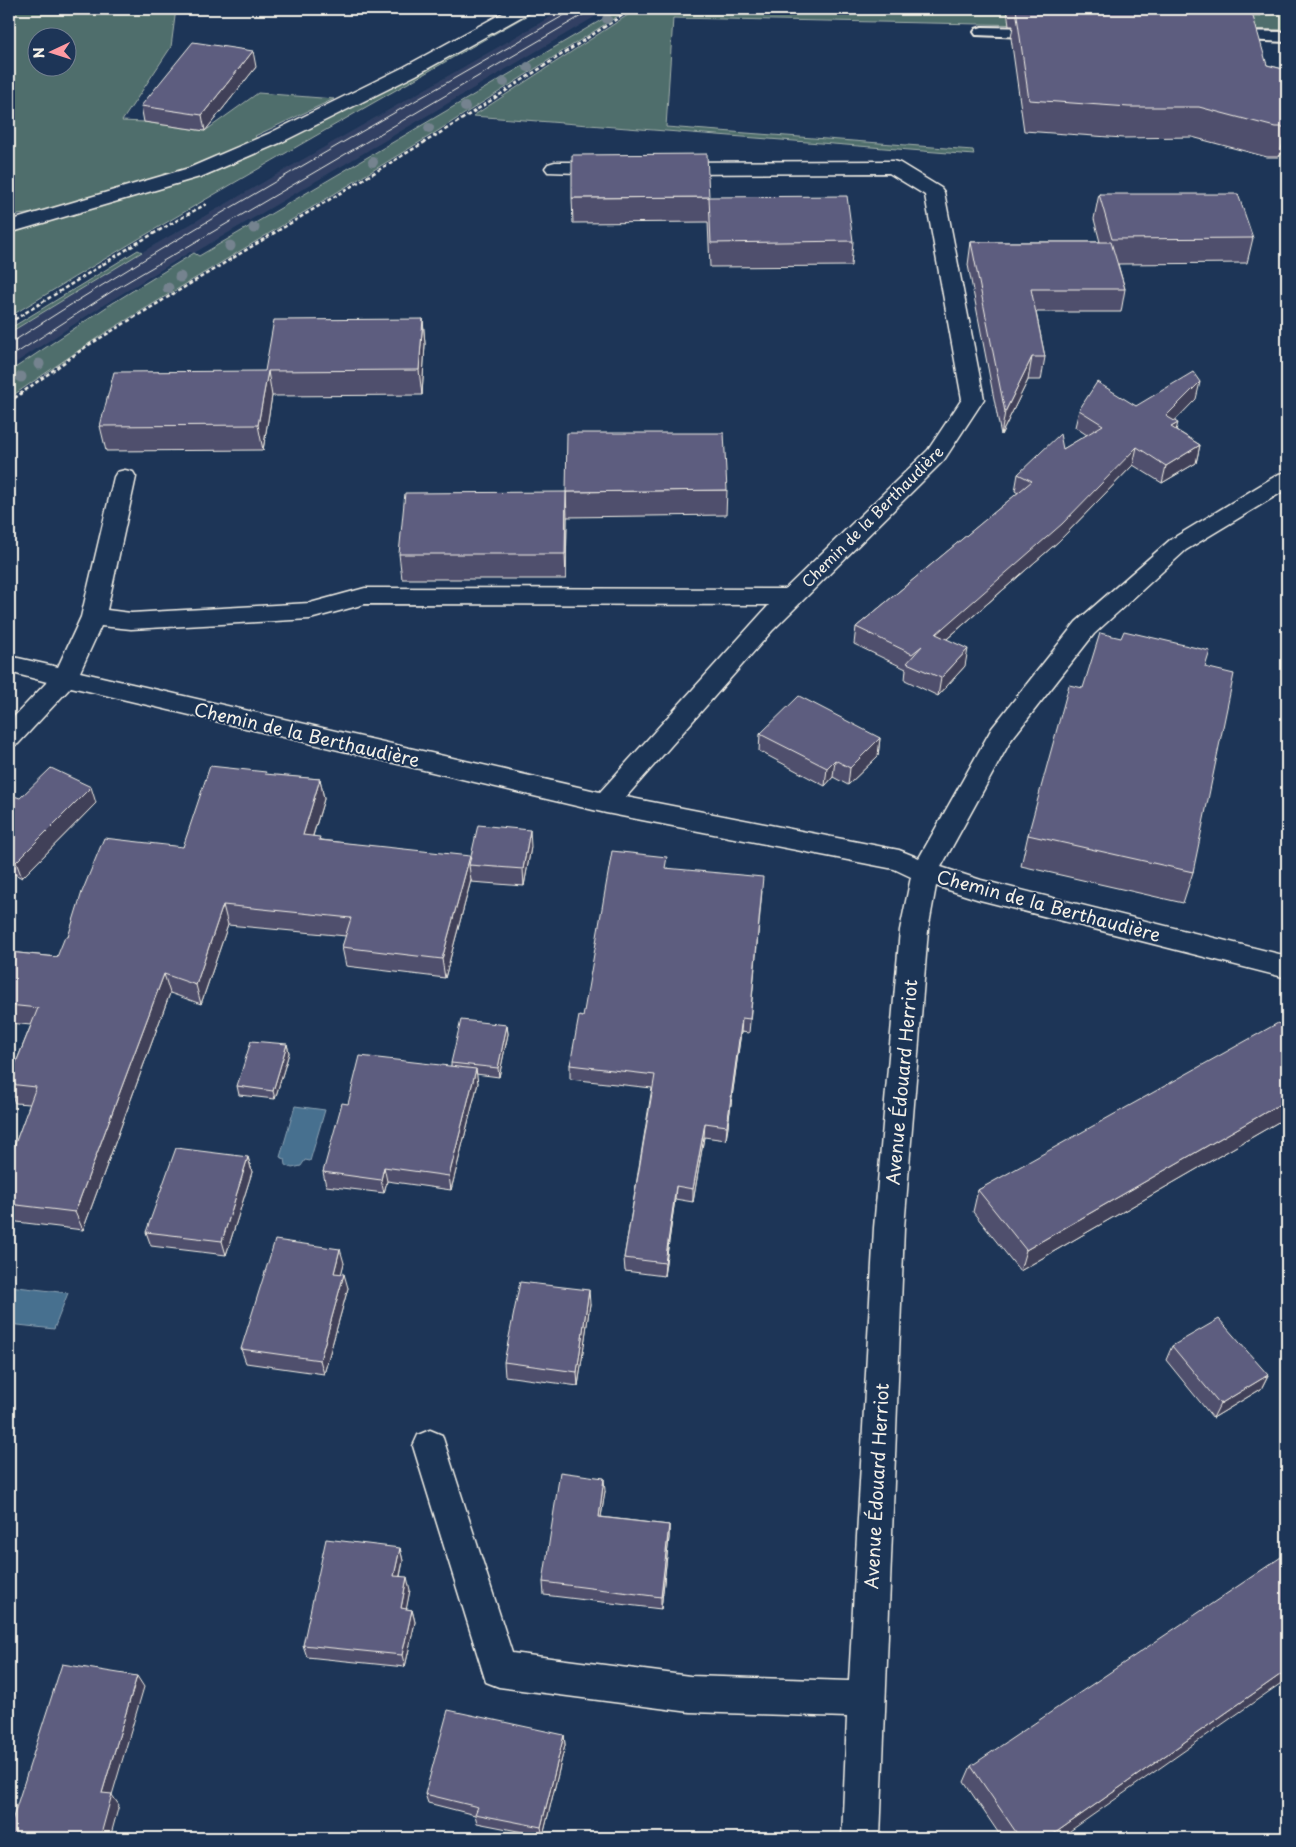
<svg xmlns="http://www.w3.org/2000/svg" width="1296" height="1847" font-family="'Playpen Sans',sans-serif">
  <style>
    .built { fill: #304163 }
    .green { fill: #506e6c; stroke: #a2b0aa; fill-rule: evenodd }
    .water { fill: #476f8f; stroke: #8ca3b3 }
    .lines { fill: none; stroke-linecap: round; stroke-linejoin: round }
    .service-casing { stroke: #f4f1e8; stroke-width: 4 }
    .minor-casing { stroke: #f4f1e8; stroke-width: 3 }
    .path { stroke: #f4f1e8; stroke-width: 2.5; stroke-dasharray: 4 2.5; stroke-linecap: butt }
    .service { fill: #1d3557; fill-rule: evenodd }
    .minor { fill: #1d3557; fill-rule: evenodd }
    .tram { stroke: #f4f1e8; stroke-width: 1 }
    .tree { fill: #74838f }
    .wall { fill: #50506d; stroke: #f4f1e8 }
    .shaded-wall { fill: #414159; stroke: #f4f1e8 }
    .building { fill: #5d5d7f; stroke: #f4f1e8 }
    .labels { text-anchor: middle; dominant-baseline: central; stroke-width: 4; stroke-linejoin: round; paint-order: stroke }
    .far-street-label { font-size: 15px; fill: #f4f1e8; stroke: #1d3557 }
    .street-label { font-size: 18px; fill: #f4f1e8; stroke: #1d3557 }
  </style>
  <rect width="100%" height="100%" fill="#1d3557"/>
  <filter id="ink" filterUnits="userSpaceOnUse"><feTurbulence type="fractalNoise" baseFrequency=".02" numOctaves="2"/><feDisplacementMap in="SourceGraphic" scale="10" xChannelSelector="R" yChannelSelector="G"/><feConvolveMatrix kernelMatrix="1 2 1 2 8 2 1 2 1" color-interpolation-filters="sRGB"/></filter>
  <g filter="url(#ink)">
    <!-- built -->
    <path class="built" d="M 564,9 L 608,9 L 194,253 L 190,252 L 102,306 L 9,367 L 9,333 L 14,330 L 149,248 Z"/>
    <!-- green -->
    <g class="green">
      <path d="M 15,9 L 176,9 L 171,47 L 122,121 L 144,122 L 205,131 L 258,93 L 334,99 L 255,136 L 264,148 L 417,72 L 530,9 L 538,9 C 361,110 183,210 9,317 L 9,233 L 173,183 L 180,173 L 35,213 L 9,216 L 9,83 ZM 38,38 L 68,38 L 68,68 L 38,68 Z"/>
      <path d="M 620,9 L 629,9 L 433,134 L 100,336 L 9,398 L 9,372 L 108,306 L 194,253 L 199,256 Z"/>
      <path d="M 637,9 L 948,9 L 955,12 L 1261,16 L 1260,9 L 1287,9 L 1287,30 L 673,18 L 666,127 L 973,150 L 974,155 L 473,116 Z"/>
      <path d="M 138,250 L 142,252 L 9,333 L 9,329 Z"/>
    </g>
    <!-- water -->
    <g class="water">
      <path d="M 295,1106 L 325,1110 L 310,1161 L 305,1160 L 301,1166 L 292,1168 L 286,1165 L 285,1159 L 280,1157 Z"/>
      <path d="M 9,1286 L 68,1293 L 54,1329 L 9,1324 Z"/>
    </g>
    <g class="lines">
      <!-- service casing -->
      <g class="service-casing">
        <g id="service">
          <path d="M 982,27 L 1045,28 L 1051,30 L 1053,33 L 1051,36 L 1045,38 L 976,35 L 974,32 L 976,29 Z"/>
          <path d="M 1225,31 L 1287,32 L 1287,42 L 1219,39 L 1217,36 L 1219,33 Z"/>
        </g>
      </g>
      <!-- minor casing -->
      <g class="minor-casing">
        <g id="minor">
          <path d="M 510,9 L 531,9 L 528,13 L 416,75 L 282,142 L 203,176 L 9,233 L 9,221 L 189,168 L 268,134 L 404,67 Z"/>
          <path d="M 893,161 L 900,163 L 941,188 L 944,192 L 984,399 L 944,460 L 772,631 L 626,797 L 899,850 L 919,858 L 992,728 L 1076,622 L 1170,540 L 1279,474 L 1287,472 L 1287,489 L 1186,550 L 1094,634 L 1011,740 L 941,867 L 981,880 L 1287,956 L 1287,978 L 980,900 L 936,886 L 928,930 L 904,1228 L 880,1838 L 842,1838 L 847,1717 L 690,1712 L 499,1687 L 486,1682 L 413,1446 L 418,1435 L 430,1430 L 442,1435 L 512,1653 L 690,1676 L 849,1681 L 874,1228 L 900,930 L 911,877 L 894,869 L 606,813 L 71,687 L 18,744 L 9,747 L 9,722 L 47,682 L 9,672 L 9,656 L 58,667 L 81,617 L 114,477 L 117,472 L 125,470 L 133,472 L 136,477 L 107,610 L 131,613 L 310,603 L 365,588 L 785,589 L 928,450 L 962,399 L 925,195 L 889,173 L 669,174 L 662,172 L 659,168 L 662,164 L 669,162 ZM 365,604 L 769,605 L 600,792 L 80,672 L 101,626 L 131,629 L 310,619 Z"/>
          <path d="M 555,162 L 609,162 L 616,164 L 619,168 L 616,172 L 609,174 L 548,172 L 545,168 L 548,164 Z"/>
        </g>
      </g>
      <!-- path -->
      <g class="path">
        <path d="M 9,323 L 137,243 L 206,204"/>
        <path d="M 9,402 L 87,346 L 453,125 L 632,9"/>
      </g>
      <!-- service -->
      <use href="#service" class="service"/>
      <!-- minor -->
      <use href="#minor" class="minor"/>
      <!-- tram -->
      <g class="tram">
        <path d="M 9,344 C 193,225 385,119 575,9"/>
        <path d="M 9,358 L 117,288 L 593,9"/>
      </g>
    </g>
    <!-- trees -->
    <g class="tree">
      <circle cx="607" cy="19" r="5"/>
      <circle cx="528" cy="67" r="5"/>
      <circle cx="504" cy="82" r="5"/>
      <circle cx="465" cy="107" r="5"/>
      <circle cx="429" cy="128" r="5"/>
      <circle cx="373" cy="162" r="5"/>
      <circle cx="254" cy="228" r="5.5"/>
      <circle cx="230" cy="246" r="5.5"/>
      <circle cx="180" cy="277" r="5.5"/>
      <circle cx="168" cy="288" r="5.5"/>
      <circle cx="39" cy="364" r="5.5"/>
      <circle cx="21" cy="377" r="5.5"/>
    </g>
    <!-- wall -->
    <g class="wall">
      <path d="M 1007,9 L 1244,9 L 1267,65 L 1287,70 L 1287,151 L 1284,150 L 1279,157 L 1267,157 L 1192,137 L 1123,138 L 1024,131 L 1011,38 L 1013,26 L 1009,26 Z"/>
      <path d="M 256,67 L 205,131 L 144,122 L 141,106 Z"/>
      <path d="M 1099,194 L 1253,238 L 1247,263 L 1118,264 L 1125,289 L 1121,312 L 1036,312 L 1045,357 L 1041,380 L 1028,380 L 1001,435 L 968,265 L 971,242 L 1100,242 L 1094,219 Z"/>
      <path d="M 709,197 L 853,241 L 851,266 L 710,267 L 708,222 L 573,223 L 572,198 Z"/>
      <path d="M 423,319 L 425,344 L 422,395 L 272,396 L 263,450 L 106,451 L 100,426 Z"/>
      <path d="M 1196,399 L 1174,421 L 1176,430 L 1200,445 L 1196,463 L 1162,483 L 1133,465 L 1059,541 L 947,639 L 965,666 L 938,696 L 905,680 L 906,669 L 854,644 L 856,627 L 1018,493 L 1015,491 L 1018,474 L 1063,449 L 1087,435 L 1075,427 L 1079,410 L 1136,406 Z"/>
      <path d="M 727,490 L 726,515 L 567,517 L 566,579 L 402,579 L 399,554 L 566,492 Z"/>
      <path d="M 1205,667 L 1193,872 L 1183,903 L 1021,866 L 1028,835 L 1083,688 Z"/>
      <path d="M 760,734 L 880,738 L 878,756 L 848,785 L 833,777 L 825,786 L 759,751 Z"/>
      <path d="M 267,775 L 320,779 L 324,799 L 313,836 L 321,840 L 470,859 L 531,847 L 524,886 L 471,882 L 471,880 L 445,978 L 346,966 L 342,947 L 346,936 L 228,925 L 201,1004 L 170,993 L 83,1230 L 9,1221 L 9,1160 L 30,1104 L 15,1103 L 9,1088 L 9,1080 L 31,1025 L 9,1023 L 9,952 L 57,957 L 68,937 L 183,847 Z"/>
      <path d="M 9,798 L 96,803 L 22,878 L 9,871 Z"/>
      <path d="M 667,868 L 762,891 L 749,1033 L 741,1032 L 726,1140 L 704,1137 L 693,1202 L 675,1199 L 664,1276 L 625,1271 L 624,1258 L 652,1088 L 570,1079 L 570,1065 L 583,1017 Z"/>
      <path d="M 507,1025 L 508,1034 L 499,1077 L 476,1074 L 478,1083 L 451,1190 L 387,1181 L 384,1193 L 326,1186 L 323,1172 L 348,1104 L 451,1066 L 451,1063 Z"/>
      <path d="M 1287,1032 L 1287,1117 L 1020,1271 L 973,1212 L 978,1190 Z"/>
      <path d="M 287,1044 L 289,1053 L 275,1099 L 239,1095 L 237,1086 Z"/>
      <path d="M 248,1157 L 252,1172 L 226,1255 L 151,1246 L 146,1232 Z"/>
      <path d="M 344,1263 L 341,1274 L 348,1288 L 324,1374 L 246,1363 L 241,1349 Z"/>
      <path d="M 590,1304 L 578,1386 L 505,1376 L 504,1362 Z"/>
      <path d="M 1172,1346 L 1268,1375 L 1261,1389 L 1213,1418 L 1166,1360 Z"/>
      <path d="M 605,1491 L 601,1517 L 669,1525 L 669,1538 L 661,1609 L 544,1595 L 543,1582 Z"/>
      <path d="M 400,1548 L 403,1561 L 400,1577 L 410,1590 L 406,1609 L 412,1610 L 415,1622 L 405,1667 L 307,1657 L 303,1645 Z"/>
      <path d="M 564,1735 L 565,1745 L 543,1836 L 477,1823 L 475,1815 L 428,1803 L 425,1794 Z"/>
      <path d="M 971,1766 L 1060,1838 L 1002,1838 L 964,1782 Z"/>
    </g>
    <!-- shaded-wall -->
    <g class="shaded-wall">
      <path d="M 253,51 L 256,67 L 205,131 L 202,115 Z"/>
      <path d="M 1287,127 L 1287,138 L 1284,150 L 1279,157 Z"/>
      <path d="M 423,319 L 425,344 L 422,395 L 419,370 Z"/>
      <path d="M 1032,357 L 1028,380 L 1001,435 L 1005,412 Z"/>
      <path d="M 268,371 L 272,396 L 263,450 L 258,425 Z"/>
      <path d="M 1200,382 L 1196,399 L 1162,434 L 1166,416 Z"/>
      <path d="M 1178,423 L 1173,441 L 1171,427 Z"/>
      <path d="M 1200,445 L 1196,463 L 1162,483 L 1166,466 Z"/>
      <path d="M 1137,447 L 1133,465 L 1059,541 L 933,651 L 936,634 Z"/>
      <path d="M 566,492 L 567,517 L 566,579 L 565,554 Z"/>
      <path d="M 968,649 L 965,666 L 938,696 L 941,678 Z"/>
      <path d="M 880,738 L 878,756 L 848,785 L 850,768 Z"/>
      <path d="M 835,760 L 833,777 L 825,786 L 827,768 Z"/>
      <path d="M 320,779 L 324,799 L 307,855 L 303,835 Z"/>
      <path d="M 91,787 L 96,803 L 22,878 L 16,862 Z"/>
      <path d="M 530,830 L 531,847 L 524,886 L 523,869 Z"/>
      <path d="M 470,856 L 471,865 L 469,865 L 471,880 L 445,978 L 442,959 Z"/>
      <path d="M 223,905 L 228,925 L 201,1004 L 196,985 Z"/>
      <path d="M 164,974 L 170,993 L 83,1230 L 75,1212 Z"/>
      <path d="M 742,1018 L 741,1032 L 726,1140 L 727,1126 Z"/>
      <path d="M 507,1025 L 508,1034 L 499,1077 L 498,1068 Z"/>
      <path d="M 287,1044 L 289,1053 L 275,1099 L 273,1091 Z"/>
      <path d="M 476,1069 L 478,1083 L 451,1190 L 449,1176 Z"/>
      <path d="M 1287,1100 L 1287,1117 L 1020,1271 L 1026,1250 Z"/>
      <path d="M 705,1123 L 704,1137 L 693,1202 L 693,1189 Z"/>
      <path d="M 248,1157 L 252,1172 L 226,1255 L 222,1241 Z"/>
      <path d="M 384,1167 L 387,1181 L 384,1193 L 381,1180 Z"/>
      <path d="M 676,1186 L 675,1199 L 664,1276 L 665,1263 Z"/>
      <path d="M 340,1249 L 344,1263 L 338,1287 L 334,1273 Z"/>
      <path d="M 344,1274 L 348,1288 L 324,1374 L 320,1360 Z"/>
      <path d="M 589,1290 L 590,1304 L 578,1386 L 577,1372 Z"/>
      <path d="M 1268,1375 L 1261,1389 L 1213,1418 L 1220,1404 Z"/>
      <path d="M 604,1478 L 605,1491 L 599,1530 L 599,1517 Z"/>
      <path d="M 669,1525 L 669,1538 L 661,1609 L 661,1597 Z"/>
      <path d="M 400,1548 L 403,1561 L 397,1589 L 394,1576 Z"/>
      <path d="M 407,1577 L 410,1590 L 404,1621 L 401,1608 Z"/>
      <path d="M 412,1610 L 415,1622 L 405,1667 L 402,1655 Z"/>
      <path d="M 1287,1670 L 1287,1679 L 1060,1838 L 1048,1838 Z"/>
      <path d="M 137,1676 L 144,1687 L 112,1795 L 119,1805 L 110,1838 L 100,1838 L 102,1793 Z"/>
      <path d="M 564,1735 L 565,1745 L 543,1836 L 541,1827 Z"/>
    </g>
    <!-- building -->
    <g class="building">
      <path d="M 1016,9 L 1063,9 L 1252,13 L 1267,65 L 1287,70 L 1287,127 L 1275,127 L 1199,107 L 1129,107 L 1029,100 Z"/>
      <path d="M 1063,9 L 1244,9 L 1245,13 Z"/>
      <path d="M 193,42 L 253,51 L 202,115 L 141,106 Z"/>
      <path d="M 707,154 L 709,197 L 572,198 L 572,155 Z"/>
      <path d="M 1099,194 L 1238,194 L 1253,238 L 1112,239 Z"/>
      <path d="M 847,196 L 853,241 L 711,243 L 709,197 Z"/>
      <path d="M 971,242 L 1111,242 L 1125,289 L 1031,289 L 1045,357 L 1032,357 L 1005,412 Z"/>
      <path d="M 423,319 L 419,370 L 268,371 L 258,425 L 100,426 L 114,372 L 265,371 L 274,320 Z"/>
      <path d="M 1193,372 L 1200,382 L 1166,416 L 1178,423 L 1171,427 L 1200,445 L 1166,466 L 1137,447 L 1062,524 L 936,634 L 968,649 L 941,678 L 907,663 L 922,646 L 912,654 L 856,627 L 1032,481 L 1018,474 L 1060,434 L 1063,449 L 1103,425 L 1079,410 L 1097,382 L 1136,406 Z"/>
      <path d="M 567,433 L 724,433 L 727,490 L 566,492 Z"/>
      <path d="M 566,492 L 565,554 L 399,554 L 405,493 Z"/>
      <path d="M 1124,631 L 1210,651 L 1205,667 L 1234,674 L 1193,872 L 1028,835 L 1069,685 L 1083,688 L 1100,633 L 1121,638 Z"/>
      <path d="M 799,696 L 880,738 L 850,768 L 835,760 L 827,768 L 760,734 Z"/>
      <path d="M 210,766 L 266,772 L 265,774 L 320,779 L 303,835 L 320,837 L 319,840 L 470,856 L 442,959 L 342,947 L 351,918 L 223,905 L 196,985 L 164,974 L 75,1212 L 9,1204 L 9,1160 L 36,1087 L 9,1084 L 9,1080 L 38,1008 L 9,1005 L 9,952 L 57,957 L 65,937 L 68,937 L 82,892 L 104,838 L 183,847 Z"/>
      <path d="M 51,768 L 91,787 L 16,862 L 9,859 L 9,798 L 11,795 L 20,798 Z"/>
      <path d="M 478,825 L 530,830 L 523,869 L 469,865 Z"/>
      <path d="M 612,851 L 667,857 L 665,868 L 763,877 L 750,1019 L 742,1018 L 727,1126 L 705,1123 L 693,1189 L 676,1186 L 665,1263 L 624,1258 L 655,1075 L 570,1065 L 579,1016 L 583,1017 Z"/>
      <path d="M 461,1020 L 507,1025 L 498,1068 L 451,1063 Z"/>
      <path d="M 1278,1023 L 1287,1032 L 1287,1100 L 1026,1250 L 978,1190 Z"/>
      <path d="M 251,1041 L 287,1044 L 273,1091 L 237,1086 Z"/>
      <path d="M 360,1056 L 476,1069 L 449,1176 L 384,1167 L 381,1180 L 323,1172 L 342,1103 L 348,1104 Z"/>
      <path d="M 176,1148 L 248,1157 L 222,1241 L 146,1232 Z"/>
      <path d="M 275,1240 L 340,1249 L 334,1273 L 344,1274 L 320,1360 L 241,1349 Z"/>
      <path d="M 520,1282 L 589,1290 L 577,1372 L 504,1362 Z"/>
      <path d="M 1219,1319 L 1268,1375 L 1220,1404 L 1172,1346 Z"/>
      <path d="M 560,1472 L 604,1478 L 599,1517 L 669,1525 L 661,1597 L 543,1582 Z"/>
      <path d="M 326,1539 L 400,1548 L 394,1576 L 407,1577 L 401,1608 L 412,1610 L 402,1655 L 303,1645 Z"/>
      <path d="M 1287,1553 L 1287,1670 L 1048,1838 L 1020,1838 L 971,1766 Z"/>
      <path d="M 62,1664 L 137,1676 L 102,1793 L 112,1794 L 100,1838 L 17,1838 L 9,1837 L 9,1830 Z"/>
      <path d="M 448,1710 L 564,1735 L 541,1827 L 475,1814 L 478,1807 L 425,1794 Z"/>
    </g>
  </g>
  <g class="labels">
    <!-- far-street labels -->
    <g class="far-street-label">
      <text transform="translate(872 516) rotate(-45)">Chemin de la Berthaudière</text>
    </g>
    <!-- street labels -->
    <g class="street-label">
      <text transform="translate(307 734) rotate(13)">Chemin de la Berthaudière</text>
      <text transform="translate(1049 905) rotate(15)">Chemin de la Berthaudière</text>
      <text transform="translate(901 1082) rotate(-85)">Avenue Édouard Herriot</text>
      <text transform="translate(876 1486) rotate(-87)">Avenue Édouard Herriot</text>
    </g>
  </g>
  <!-- margin -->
  <rect width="1296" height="1847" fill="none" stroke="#1d3557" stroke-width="30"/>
  <rect x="15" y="15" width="1266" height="1817" fill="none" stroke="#f4f1e8" stroke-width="2" filter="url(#ink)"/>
  <!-- north arrow -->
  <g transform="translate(52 52) rotate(266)"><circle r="24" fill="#1d3557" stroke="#738091"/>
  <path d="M0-4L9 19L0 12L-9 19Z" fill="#ff9aa2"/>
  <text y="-8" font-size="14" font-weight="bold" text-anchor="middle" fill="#f4f1e8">N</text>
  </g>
</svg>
